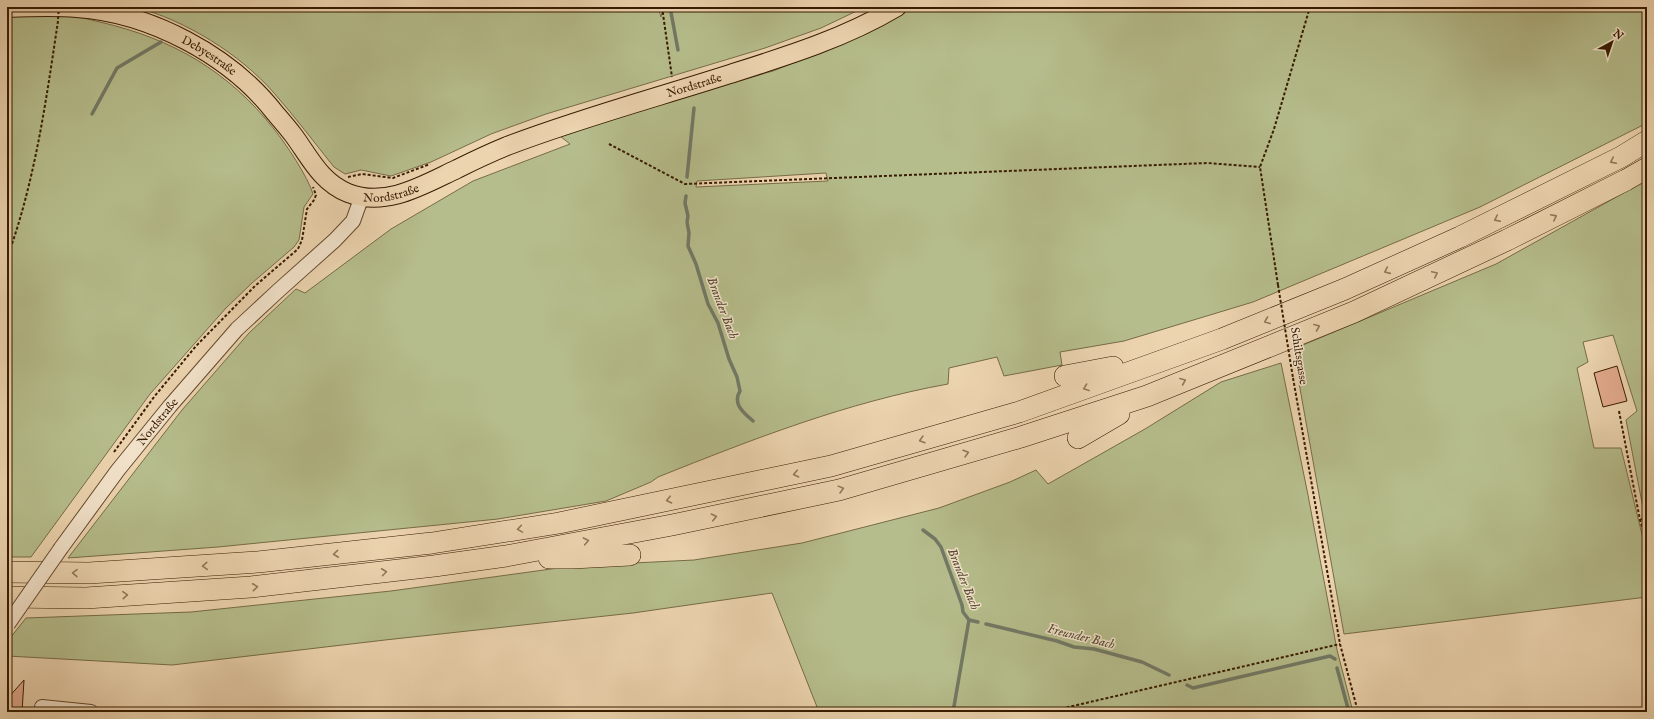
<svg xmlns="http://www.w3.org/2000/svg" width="1654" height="719" font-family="'IM FELL English',serif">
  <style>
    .green { fill: #b6bd8c; stroke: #766c46; fill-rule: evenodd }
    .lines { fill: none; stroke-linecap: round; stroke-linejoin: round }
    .stream { stroke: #727965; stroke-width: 3.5 }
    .building { fill: #e3ab8e; stroke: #371b00 }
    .minor-casing { stroke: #64492c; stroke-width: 16 }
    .major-casing { stroke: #371b00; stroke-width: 20 }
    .highway-casing { stroke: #371b00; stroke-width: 22 }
    .path { stroke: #371b00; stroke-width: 2; stroke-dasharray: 3 2; stroke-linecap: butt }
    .minor { stroke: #f3e3cb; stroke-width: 14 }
    .major { stroke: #ecd4af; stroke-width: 18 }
    .highway { stroke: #ecd4af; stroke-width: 21 }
    .minor-bridge-casing { stroke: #64492c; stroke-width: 16; stroke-linecap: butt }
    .path-bridge { stroke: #371b00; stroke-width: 2; stroke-dasharray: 3 2; stroke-linecap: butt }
    .minor-bridge { stroke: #f3e3cb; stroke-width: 14 }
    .oneway { stroke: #927858 }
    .labels { text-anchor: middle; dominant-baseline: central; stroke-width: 3; stroke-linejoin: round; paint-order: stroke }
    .street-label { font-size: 12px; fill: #371b00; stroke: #f3e3cb }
    .water-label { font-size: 13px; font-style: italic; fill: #544a32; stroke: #f3e3cb }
  </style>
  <rect width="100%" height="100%" fill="#ecd4af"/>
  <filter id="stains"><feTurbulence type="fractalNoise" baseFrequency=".005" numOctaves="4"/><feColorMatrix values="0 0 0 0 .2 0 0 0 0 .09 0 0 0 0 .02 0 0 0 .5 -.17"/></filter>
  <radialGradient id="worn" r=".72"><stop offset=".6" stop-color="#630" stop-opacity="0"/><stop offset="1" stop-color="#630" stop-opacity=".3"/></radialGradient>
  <!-- green -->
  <g class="green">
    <path d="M 135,7 L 658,7 L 661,17 L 663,7 L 865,7 L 821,28 L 765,48 L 546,114 L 491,134 L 431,162 L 391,176 L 361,170 L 345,174 L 334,167 C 314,142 295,117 274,93 C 240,54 185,20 135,7 Z"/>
    <path d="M 911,7 L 1647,7 L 1647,123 L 1480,207 L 1253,302 L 1124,341 L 1060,352 L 1062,365 L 1004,376 L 997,357 L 949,368 L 948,384 C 848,402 753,439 658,477 L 651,482 L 606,501 L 498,519 L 218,547 L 68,558 L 182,410 L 249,333 L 296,289 L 305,293 L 391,229 L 473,181 L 570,144 L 560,136 L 718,86 L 773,71 L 830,48 L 883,24 ZM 826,173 L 828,181 L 696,187 L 697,181 Z"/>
    <path d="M 7,15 C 27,15 48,13 68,15 C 78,16 90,20 100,22 C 173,39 228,71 274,129 C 286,144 308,177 313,194 L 304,207 L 299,240 L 294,247 L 252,283 L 226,308 L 150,394 L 31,557 L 7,557 Z"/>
    <path d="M 1647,180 L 1647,511 L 1644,513 L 1626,420 L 1637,411 L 1613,335 L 1583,342 L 1588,362 L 1577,368 L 1594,448 L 1621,448 L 1647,555 L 1647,597 L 1344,634 L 1299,383 L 1296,348 L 1496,264 Z"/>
    <path d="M 1281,363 L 1308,495 L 1337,650 L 1353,712 L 819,712 L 772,593 L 633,613 L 385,640 L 172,665 L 7,656 L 7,642 L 26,618 L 191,612 L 391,591 L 573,566 L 694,560 L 802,543 L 939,508 L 1010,482 L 1036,470 L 1048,484 L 1145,429 L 1221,382 Z"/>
  </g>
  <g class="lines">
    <!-- stream -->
    <g class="stream">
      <path d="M 670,7 L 678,50"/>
      <path d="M 92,114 L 117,68 L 161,42"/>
      <path d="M 687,177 L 694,108"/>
      <path d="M 686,196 L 685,203 L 688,216 L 687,222 L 689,233 L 688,246 L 696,264 L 708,304 L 718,323 L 729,359 L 737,377 L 740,391 C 732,404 744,413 753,421"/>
      <path d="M 923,530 L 935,539 L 941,547 L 962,605 L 963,612 L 969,620 L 953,712"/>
      <path d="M 969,620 L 978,622"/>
      <path d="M 986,624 L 1057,641 L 1074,647 L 1094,649 L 1142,662 L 1169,675"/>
      <path d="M 1337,668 L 1349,712"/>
      <path d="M 1187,685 L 1193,688 L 1330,656 L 1335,659"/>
    </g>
  </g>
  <!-- building -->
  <g class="building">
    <path d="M 1617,366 L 1627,401 L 1603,407 L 1594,373 Z"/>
    <path d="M 24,680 L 22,712 L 7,712 L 7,699 Z"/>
  </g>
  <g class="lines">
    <!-- minor casing -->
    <g class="minor-casing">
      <g id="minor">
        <path id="s1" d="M 61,548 L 118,470 L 170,406 L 237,329 L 279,290 L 335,240 L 353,221 L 362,196"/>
        <path d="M 42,707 L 91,712"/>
      </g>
    </g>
    <!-- major casing -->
    <g class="major-casing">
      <g id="major">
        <path id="s2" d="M 7,8 C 30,7 54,6 77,8 C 150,13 230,55 275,113 C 281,120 288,128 294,136 C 310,158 321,182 348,193 C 386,208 423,185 457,169 C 473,161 490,153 507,146 C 580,118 655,98 730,74 C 787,56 845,38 897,7"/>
      </g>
    </g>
    <!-- highway casing -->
    <g class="highway-casing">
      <g id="highway">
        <path d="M 1065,376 L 1113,367"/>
        <path d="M 1078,438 L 1119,414"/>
        <path d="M 549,558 L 572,558 L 630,555"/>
        <path d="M 7,572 L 89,573 L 258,562 L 432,543 L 559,523 L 831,466 L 1019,412 L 1222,339 L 1345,289 L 1460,237 L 1621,157 L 1647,141"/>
        <path d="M 7,597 L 86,598 L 251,587 L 434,566 L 506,556 L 672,525 L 839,490 L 1021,437 L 1147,396 L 1354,312 L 1507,240 L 1626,180 L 1647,168"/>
      </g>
    </g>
    <!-- path -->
    <g class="path">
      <path d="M 662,7 L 672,77"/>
      <path d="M 609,144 L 685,184 L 1207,163 L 1260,167"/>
      <path d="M 348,177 L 362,174 L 393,178 L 430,164"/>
      <path d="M 7,258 C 35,182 46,101 58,21"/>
      <path d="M 1278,285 L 1260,167 L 1274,129 L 1310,7"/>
      <path d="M 1293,378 L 1340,644 L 1358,712"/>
      <path d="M 1619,411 L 1640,520 L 1647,544"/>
      <path d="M 114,452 L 154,397 L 196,346 L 255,286 L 298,249 L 302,240 L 307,209 L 314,200 L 316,195 L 313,187"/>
      <path d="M 1640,520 L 1647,516"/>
      <path d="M 1047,712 L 1340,644"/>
    </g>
    <!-- minor -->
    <use href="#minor" class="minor"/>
    <!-- major -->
    <use href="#major" class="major"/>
    <!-- highway -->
    <use href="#highway" class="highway"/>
    <!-- minor-bridge casing -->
    <g class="minor-bridge-casing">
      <path id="minor-bridge" d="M 8,624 L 61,548"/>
    </g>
    <!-- path-bridge -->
    <g class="path-bridge">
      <path d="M 58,19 L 59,7"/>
      <path d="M 1278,285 L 1293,378"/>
    </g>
    <!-- minor-bridge -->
    <use href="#minor-bridge" class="minor-bridge"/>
  </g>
  <!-- one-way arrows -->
  <defs><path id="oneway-chevron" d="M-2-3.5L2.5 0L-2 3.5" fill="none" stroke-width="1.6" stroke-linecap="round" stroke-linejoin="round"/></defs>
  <g class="oneway">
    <use href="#oneway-chevron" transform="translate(1613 161) rotate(154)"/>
    <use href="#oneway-chevron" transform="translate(1554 217) rotate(-27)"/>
    <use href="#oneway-chevron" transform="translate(1497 219) rotate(154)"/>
    <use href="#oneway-chevron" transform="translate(1387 271) rotate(156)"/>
    <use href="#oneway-chevron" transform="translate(1435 274) rotate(-25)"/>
    <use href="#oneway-chevron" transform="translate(1267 321) rotate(158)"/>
    <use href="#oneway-chevron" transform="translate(1317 327) rotate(-22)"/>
    <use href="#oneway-chevron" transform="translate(1183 381) rotate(-23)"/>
    <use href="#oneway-chevron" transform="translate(1086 388) rotate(160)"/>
    <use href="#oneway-chevron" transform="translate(922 440) rotate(164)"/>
    <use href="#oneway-chevron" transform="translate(966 453) rotate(-16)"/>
    <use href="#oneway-chevron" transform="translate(796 474) rotate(168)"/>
    <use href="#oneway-chevron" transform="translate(841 489) rotate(-15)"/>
    <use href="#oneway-chevron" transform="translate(669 500) rotate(168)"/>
    <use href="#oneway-chevron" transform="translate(714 517) rotate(-12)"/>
    <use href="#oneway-chevron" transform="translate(520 529) rotate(171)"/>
    <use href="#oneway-chevron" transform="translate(586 541) rotate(-11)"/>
    <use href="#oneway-chevron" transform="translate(336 554) rotate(174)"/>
    <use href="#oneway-chevron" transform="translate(205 566) rotate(176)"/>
    <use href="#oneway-chevron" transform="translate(384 572) rotate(-7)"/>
    <use href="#oneway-chevron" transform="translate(75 573) rotate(-179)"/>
    <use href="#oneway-chevron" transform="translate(255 587) rotate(-6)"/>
    <use href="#oneway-chevron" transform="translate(125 595) rotate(-4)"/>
  </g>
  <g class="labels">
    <!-- street labels -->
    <g class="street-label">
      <text stroke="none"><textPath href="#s2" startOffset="212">Debyestraße</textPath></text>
      <text stroke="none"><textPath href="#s2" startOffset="777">Nordstraße</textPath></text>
      <text stroke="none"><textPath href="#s2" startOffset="454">Nordstraße</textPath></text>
      <text transform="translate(1299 356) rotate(81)">Schiltsgasse</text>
      <text stroke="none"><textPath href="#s1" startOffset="159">Nordstraße</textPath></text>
    </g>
    <!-- water labels -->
    <g class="water-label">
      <text transform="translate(722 308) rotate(69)">Brander Bach</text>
      <text transform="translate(963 579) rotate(68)">Brander Bach</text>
      <text transform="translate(1081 637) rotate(14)">Freunder Bach</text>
    </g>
  </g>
  <!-- margin -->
  <rect width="1654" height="719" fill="none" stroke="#ecd4af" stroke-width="24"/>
  <rect x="8" y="8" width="1638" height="703" fill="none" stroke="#371b00" stroke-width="2"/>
  <rect x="12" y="12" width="1630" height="695" fill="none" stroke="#371b00"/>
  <!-- north arrow -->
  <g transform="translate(1612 42) rotate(40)" stroke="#f3e3cb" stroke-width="3" paint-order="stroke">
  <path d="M0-3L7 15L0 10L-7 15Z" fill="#371b00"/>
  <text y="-6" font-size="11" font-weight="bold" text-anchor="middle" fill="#371b00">N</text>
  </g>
  <rect width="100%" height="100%" filter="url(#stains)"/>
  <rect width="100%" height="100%" fill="url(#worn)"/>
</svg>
